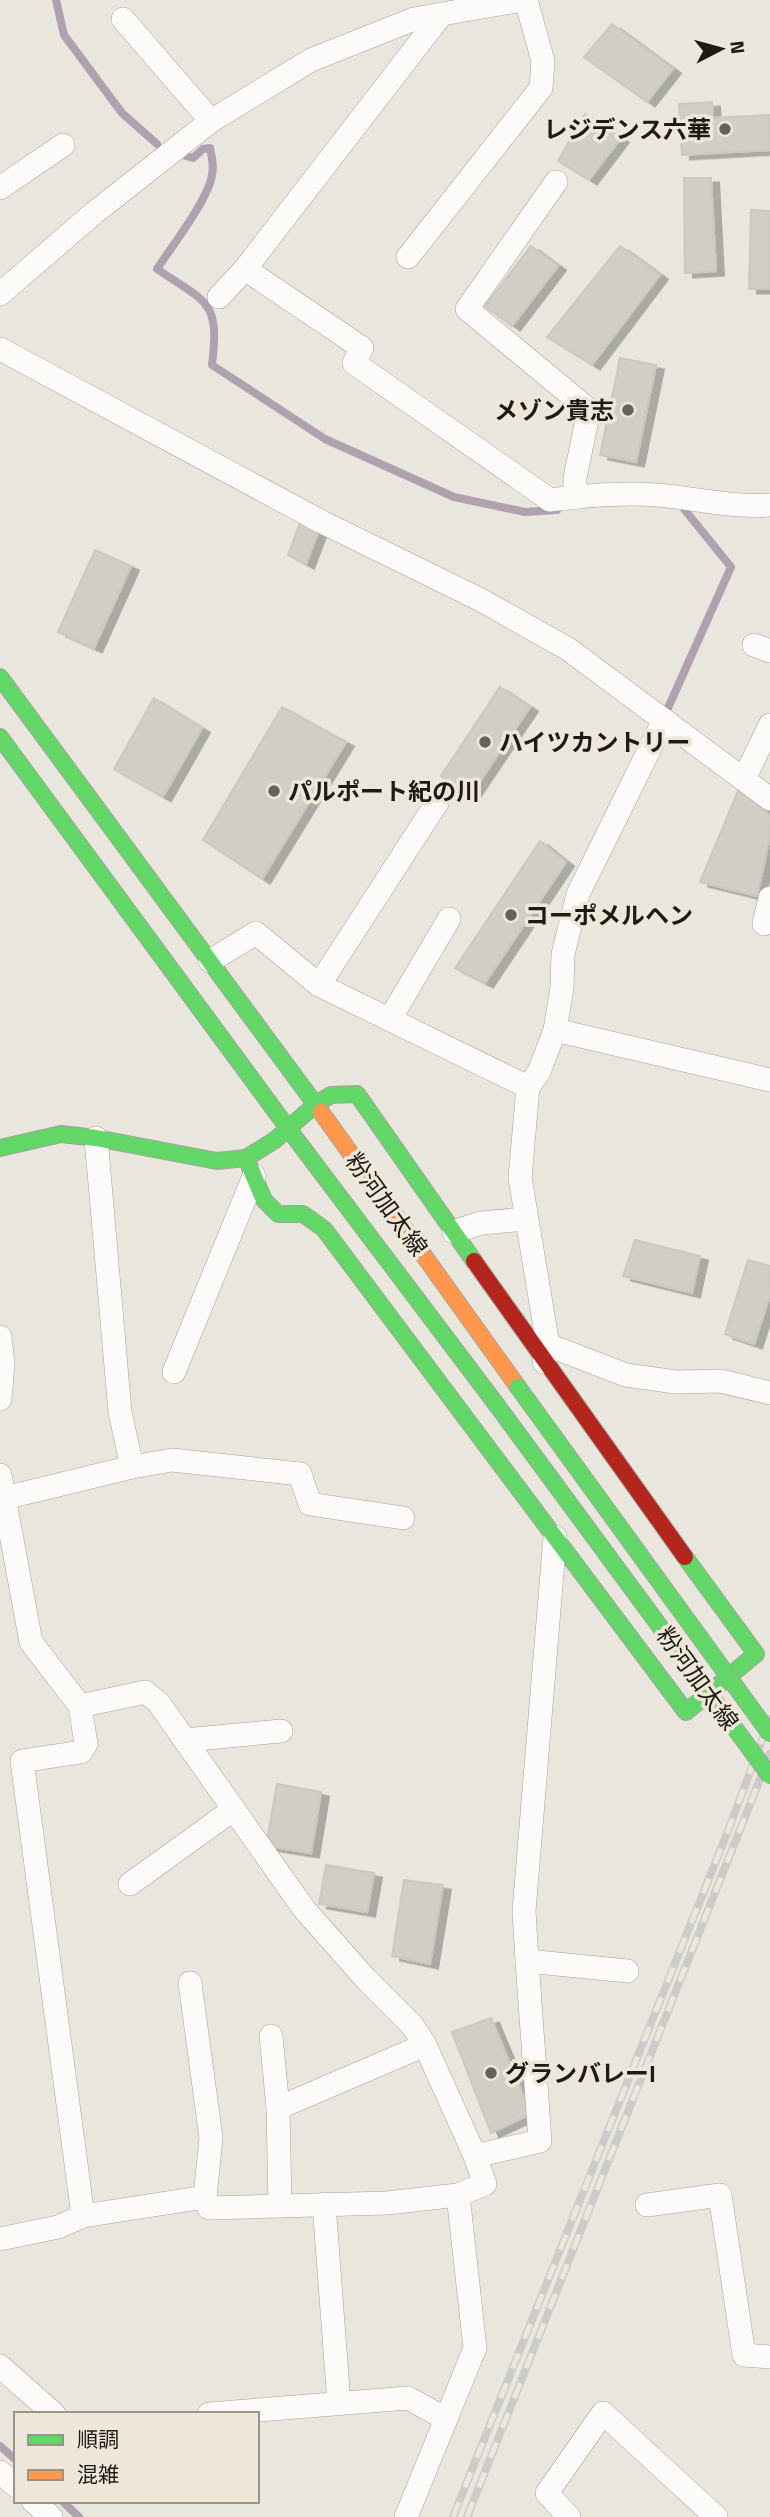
<svg xmlns="http://www.w3.org/2000/svg" width="770" height="2517" font-family="'Titillium Web','Noto Sans JP',sans-serif">
  <style>
    .lines { fill: none; stroke-linecap: round; stroke-linejoin: round }
    .stream { stroke: #afa1af; stroke-width: 8 }
    .building { fill: #d1cec5; stroke: #cac8c1; stroke-width: 2; filter: url(#shadow) }
    .street-casing { stroke: #a6a39e; stroke-width: 24 }
    .fast-casing { stroke: #a6a39e; stroke-width: 18 }
    .slow-casing { stroke: #a6a39e; stroke-width: 18 }
    .jam-casing { stroke: #a6a39e; stroke-width: 18 }
    .street { stroke: #fcfbfa; stroke-width: 23 }
    .fast { stroke: #63d668; stroke-width: 16 }
    .slow { stroke: #ff974d; stroke-width: 16 }
    .jam { stroke: #b3261e; stroke-width: 16 }
    .rail-casing { stroke: #cbcbc9; stroke-width: 8 }
    .rail { stroke: #eee7d9; stroke-width: 5; stroke-dasharray: 16; stroke-linecap: butt }
    .fast-bridge-casing { stroke: #a6a39e; stroke-width: 18; stroke-linecap: butt }
    .fast-bridge { stroke: #63d668; stroke-width: 16 }
    .poi-dot { fill: #64625c; stroke: #eee7d9; stroke-width: 2.5 }
    .labels { text-anchor: middle; dominant-baseline: central; stroke-width: 7; stroke-linejoin: round; paint-order: stroke }
    .poi-label { font-size: 24px; font-weight: bold; fill: #1d1b16; stroke: #eee7d9; text-anchor: start }
    .street-label { font-size: 24px; fill: #1d1b16; stroke: #eee7d9 }
  </style>
  <defs>
    <filter id="shadow"><feDropShadow dx="8" dy="4.5" stdDeviation="0" flood-color="#0004"/></filter>
  </defs>
  <rect width="100%" height="100%" fill="#e9e6de"/>
  <g class="lines">
    <!-- stream -->
    <g class="stream">
      <path d="M 56,0 L 64,35 L 122,113 L 157,144"/>
      <path d="M 186,156 L 193,158 L 203,149 L 210,148 C 212,157 214,166 212,175 C 208,200 172,246 157,269 C 207,303 220,300 212,365 L 325,439 L 454,497 L 525,512 L 557,510"/>
      <path d="M 668,708 L 731,567 L 684,509"/>
      <path d="M 0,2446 L 16,2460"/>
      <path d="M 62,2501 L 79,2517"/>
    </g>
  </g>
  <!-- building -->
  <g class="building">
    <path d="M 612,24 L 673,69 L 647,102 L 584,57 Z"/>
    <path d="M 712,102 L 713,118 L 769,115 L 770,150 L 682,155 L 679,104 Z"/>
    <path d="M 585,114 L 621,138 L 589,180 L 558,161 Z"/>
    <path d="M 684,178 L 711,178 L 716,271 L 685,273 Z"/>
    <path d="M 751,210 L 770,211 L 770,289 L 749,289 Z"/>
    <path d="M 531,246 L 558,266 L 512,326 L 485,306 Z"/>
    <path d="M 620,246 L 660,275 L 592,365 L 547,337 Z"/>
    <path d="M 620,358 L 656,365 L 636,462 L 600,455 Z"/>
    <path d="M 304,512 L 322,522 L 306,564 L 288,555 Z"/>
    <path d="M 95,550 L 131,566 L 94,648 L 58,632 Z"/>
    <path d="M 500,687 L 530,707 L 470,796 L 441,776 Z"/>
    <path d="M 154,698 L 202,728 L 163,797 L 114,769 Z"/>
    <path d="M 282,707 L 346,742 L 262,879 L 203,840 Z"/>
    <path d="M 740,786 L 770,816 L 770,836 L 757,896 L 700,882 Z"/>
    <path d="M 540,841 L 566,862 L 485,983 L 455,968 Z"/>
    <path d="M 635,1240 L 700,1256 L 692,1293 L 623,1276 Z"/>
    <path d="M 748,1260 L 770,1266 L 770,1295 L 754,1344 L 725,1334 Z"/>
    <path d="M 277,1784 L 321,1792 L 311,1853 L 266,1846 Z"/>
    <path d="M 326,1865 L 374,1873 L 367,1912 L 319,1904 Z"/>
    <path d="M 404,1880 L 443,1885 L 430,1964 L 392,1956 Z"/>
    <path d="M 491,2018 L 531,2114 L 491,2133 L 452,2032 Z"/>
  </g>
  <g class="lines">
    <!-- street casing -->
    <g class="street-casing">
      <g id="street">
        <path d="M 123,19 L 211,121"/>
        <path d="M 556,182 L 467,309 L 589,410 L 575,478 L 575,497"/>
        <path d="M 0,188 L 63,145"/>
        <path d="M 408,257 L 541,88 L 543,61 L 526,0"/>
        <path d="M 245,269 L 441,15"/>
        <path d="M 0,294 L 94,213 L 211,121 L 311,60 L 414,19 L 522,0"/>
        <path d="M 219,297 L 245,269 L 362,348 L 354,363 L 550,500 C 586,496 621,492 657,495 C 695,498 732,508 770,505"/>
        <path d="M 0,349 L 322,522 L 481,600 L 568,649 L 770,799"/>
        <path d="M 754,645 L 770,651"/>
        <path d="M 744,779 L 770,725"/>
        <path d="M 438,801 L 319,985 L 528,1087"/>
        <path d="M 764,924 L 770,898"/>
        <path d="M 210,961 L 256,933 L 319,985"/>
        <path d="M 390,1019 L 449,919"/>
        <path d="M 555,1030 L 770,1080"/>
        <path d="M 96,1138 L 120,1412 L 132,1467 L 172,1460 L 300,1474 L 310,1504 L 403,1518"/>
        <path d="M 454,1232 L 481,1223 L 526,1219"/>
        <path d="M 0,1337 L 3,1364 L 0,1399"/>
        <path d="M 548,1345 L 626,1375 L 676,1382 L 721,1381 L 770,1393"/>
        <path d="M 544,1362 L 548,1345 L 520,1178 L 528,1087 L 539,1072 L 555,1030 L 562,988 L 563,954 L 578,894 L 664,720"/>
        <path d="M 174,1372 L 254,1176"/>
        <path d="M 0,1475 L 31,1642 L 80,1706 L 145,1692 L 158,1702 L 304,1909 L 365,1978 L 412,2025 L 425,2045 L 475,2156"/>
        <path d="M 0,1499 L 132,1467"/>
        <path d="M 555,1537 L 524,1911 L 527,1961 L 627,1971"/>
        <path d="M 185,1740 L 281,1731"/>
        <path d="M 130,1884 L 234,1809"/>
        <path d="M 190,1983 L 211,2138 L 205,2197"/>
        <path d="M 271,2036 L 278,2108 L 280,2205"/>
        <path d="M 278,2108 L 425,2045"/>
        <path d="M 324,2204 L 339,2403"/>
        <path d="M 647,2205 L 720,2195 L 744,2355 L 770,2357"/>
        <path d="M 83,2216 L 205,2197 L 209,2208 L 387,2203 L 458,2195 L 485,2184 L 475,2156 L 540,2141 L 527,1961"/>
        <path d="M 0,2239 L 58,2227 L 83,2216 L 22,1761 L 81,1752 L 86,1744 L 80,1706"/>
        <path d="M 0,2366 L 54,2414"/>
        <path d="M 209,2414 L 408,2398 L 446,2419"/>
        <path d="M 0,2472 L 16,2486"/>
        <path d="M 33,2501 L 51,2517"/>
        <path d="M 406,2517 L 475,2348 L 458,2195"/>
        <path d="M 569,2517 L 547,2493 L 603,2413 L 716,2517"/>
      </g>
    </g>
    <!-- fast casing -->
    <g class="fast-casing">
      <g id="fast">
        <path d="M 0,677 L 321,1112"/>
        <path d="M 0,737 L 287,1127 L 496,1404"/>
        <path d="M 0,1148 L 61,1134 L 96,1138 L 217,1161 L 246,1158 L 275,1140 L 316,1104 L 331,1095 L 357,1094 L 474,1261"/>
        <path d="M 246,1158 L 264,1200 L 278,1214 L 303,1214 L 324,1229 L 686,1712 L 756,1654 L 685,1557"/>
      </g>
    </g>
    <!-- slow casing -->
    <g class="slow-casing">
      <path id="slow" d="M 321,1112 L 518,1387"/>
    </g>
    <!-- jam casing -->
    <g class="jam-casing">
      <path id="jam" d="M 474,1261 L 685,1557"/>
    </g>
    <!-- street -->
    <use href="#street" class="street"/>
    <!-- fast -->
    <use href="#fast" class="fast"/>
    <!-- slow -->
    <use href="#slow" class="slow"/>
    <!-- jam -->
    <use href="#jam" class="jam"/>
    <!-- rail casing -->
    <g class="rail-casing">
      <g id="rail">
        <path d="M 453,2517 L 726,1836 L 770,1719"/>
        <path d="M 467,2517 L 770,1754"/>
      </g>
    </g>
    <!-- rail -->
    <use href="#rail" class="rail"/>
    <!-- fast-bridge casing -->
    <g class="fast-bridge-casing">
      <g id="fast-bridge">
        <path d="M 518,1387 L 770,1734"/>
        <path d="M 496,1404 L 770,1776"/>
      </g>
    </g>
    <!-- fast-bridge -->
    <use href="#fast-bridge" class="fast-bridge"/>
  </g>
  <!-- markers -->
  <g class="poi-dot">
    <circle cx="725" cy="129" r="7"/>
    <circle cx="628" cy="410" r="7"/>
    <circle cx="485" cy="742" r="7"/>
    <circle cx="274" cy="791" r="7"/>
    <circle cx="511" cy="915" r="7"/>
    <circle cx="491" cy="2073" r="7"/>
  </g>
  <g class="labels">
    <!-- poi labels -->
    <g class="poi-label">
      <text x="711" y="129" text-anchor="end">レジデンス六華</text>
      <text x="614" y="410" text-anchor="end">メゾン貴志</text>
      <text x="499" y="742">ハイツカントリー</text>
      <text x="288" y="791">パルポート紀の川</text>
      <text x="525" y="915">コーポメルヘン</text>
      <text x="505" y="2073">グランバレーI</text>
    </g>
    <!-- street labels -->
    <g class="street-label">
      <text transform="translate(387 1204) rotate(54)">粉河加太線</text>
      <text transform="translate(698 1678) rotate(54)">粉河加太線</text>
    </g>
  </g>
  <!-- legend -->
  <rect x="14" y="2412" width="245" height="91" fill="#eee7d9" stroke="#9a958b" stroke-width="2"/>
  <rect x="28" y="2435" width="35" height="10" fill="#63d668" stroke="#9a958b" stroke-width="2"/>
  <text x="77" y="2447" font-size="21" fill="#1d1b16">順調</text>
  <rect x="28" y="2470" width="35" height="10" fill="#ff974d" stroke="#9a958b" stroke-width="2"/>
  <text x="77" y="2482" font-size="21" fill="#1d1b16">混雑</text>
  <!-- north arrow -->
  <g transform="translate(721 49) rotate(84)" stroke="#eee7d9" stroke-width="5" paint-order="stroke">
  <path d="M0-5L12 26L0 18L-12 26Z" fill="#1d1b16"/>
  <text y="-10" font-size="19" font-weight="bold" text-anchor="middle" fill="#1d1b16">N</text>
  </g>
</svg>
